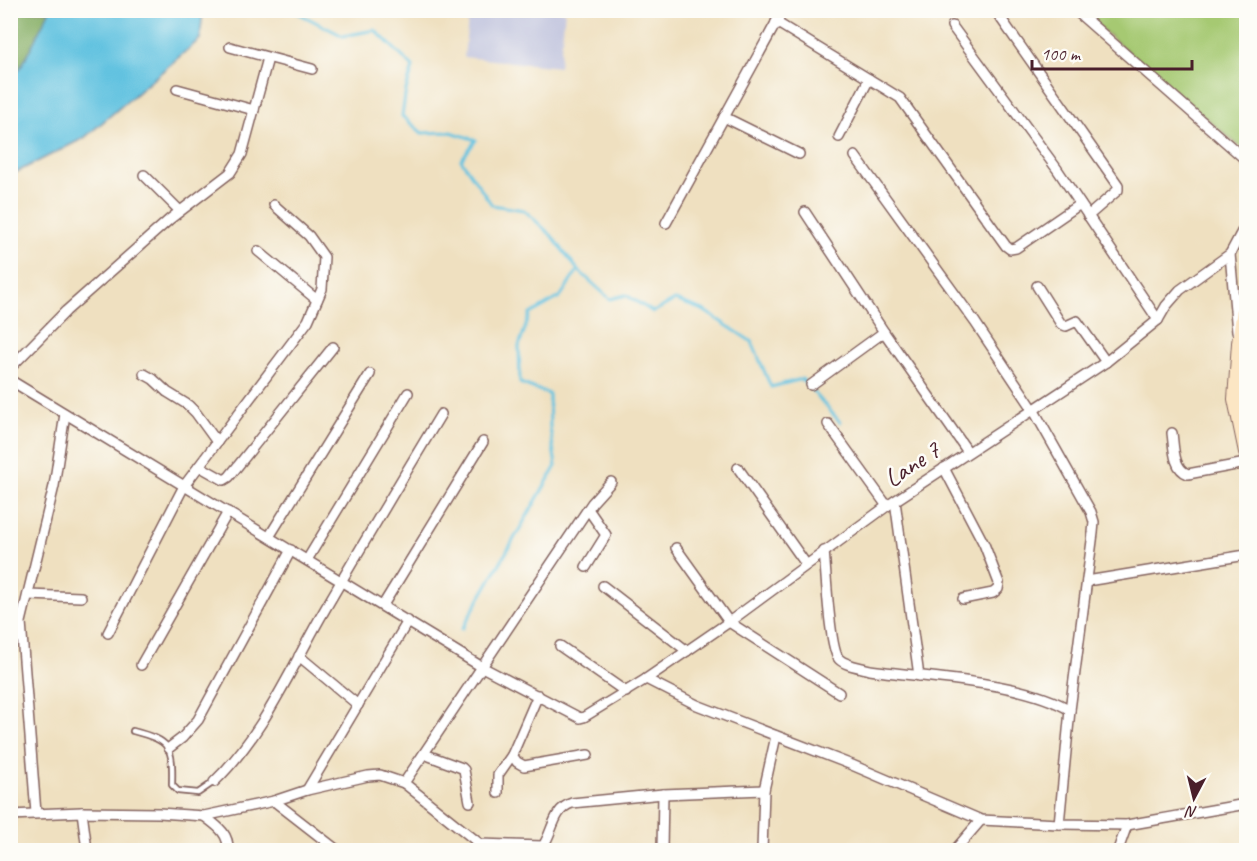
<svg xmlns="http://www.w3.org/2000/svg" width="1257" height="861" font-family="Caveat,sans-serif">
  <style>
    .industrial { fill: #bfc2dd }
    .green { fill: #a6c972; stroke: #78744e; stroke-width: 1.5 }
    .forest { fill: #84ad64; stroke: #676648; stroke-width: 1.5 }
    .water { fill: #62c2e0; stroke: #567086; stroke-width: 1.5 }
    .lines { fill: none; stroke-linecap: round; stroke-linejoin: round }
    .stream { stroke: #62c2e0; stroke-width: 3 }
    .service-casing { stroke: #84635f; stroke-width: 8 }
    .minor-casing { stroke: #84635f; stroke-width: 12 }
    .secondary-casing { stroke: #84635f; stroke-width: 16 }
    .service { stroke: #fff; stroke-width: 4.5 }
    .minor { stroke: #fff; stroke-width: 9 }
    .secondary { stroke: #fce6c4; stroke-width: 14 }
    .labels { text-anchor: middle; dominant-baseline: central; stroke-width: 5; stroke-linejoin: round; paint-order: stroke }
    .street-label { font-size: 26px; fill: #4a1f2b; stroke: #fdfcf7 }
  </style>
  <rect width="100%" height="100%" fill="#fdfcf7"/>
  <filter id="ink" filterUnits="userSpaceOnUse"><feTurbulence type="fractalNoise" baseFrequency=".0167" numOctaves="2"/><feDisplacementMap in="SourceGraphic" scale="12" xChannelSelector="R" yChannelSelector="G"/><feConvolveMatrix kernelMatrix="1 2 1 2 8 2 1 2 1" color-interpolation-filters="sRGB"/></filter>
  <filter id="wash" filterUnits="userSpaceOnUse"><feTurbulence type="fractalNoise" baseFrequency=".008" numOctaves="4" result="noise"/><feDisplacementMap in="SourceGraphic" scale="24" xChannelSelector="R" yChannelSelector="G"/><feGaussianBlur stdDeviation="1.35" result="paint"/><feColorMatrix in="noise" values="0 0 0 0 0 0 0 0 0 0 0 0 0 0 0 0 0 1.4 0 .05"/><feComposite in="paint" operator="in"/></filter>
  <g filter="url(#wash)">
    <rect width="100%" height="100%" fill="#efe0c0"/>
    <!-- industrial -->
    <path class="industrial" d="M 469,11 L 565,11 L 559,67 L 464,57 Z"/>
    <!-- green -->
    <path class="green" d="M 1080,11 L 1246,11 L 1246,152 Z"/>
    <!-- forest -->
    <path class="forest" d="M 11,11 L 108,11 L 11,117 Z"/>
    <!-- water -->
    <path class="water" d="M 50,10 L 203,11 L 200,39 L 84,138 L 11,175 L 11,80 L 22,65 Z"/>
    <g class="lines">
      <!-- stream -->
      <g class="stream">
        <path d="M 292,10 L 343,36 L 375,30 L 413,67 L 406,90 L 402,116 L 422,133 L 451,132 L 476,140 L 461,160 L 492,205 L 524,210 L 551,235 L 578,270 L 560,297 L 530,314 L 519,346 L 520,383 L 549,394 L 550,428 L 556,466 L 462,629"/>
        <path d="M 578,270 L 610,299 L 626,295 L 653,312 L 675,300 L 703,310 L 752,342 L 771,387 L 802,379 L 840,422"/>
      </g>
    </g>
  </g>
  <g filter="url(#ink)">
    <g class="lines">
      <!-- service casing -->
      <g class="service-casing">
        <path id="service" d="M 133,731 C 171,741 173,746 172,785 L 178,791 L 198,793 L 214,782"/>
      </g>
      <!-- minor casing -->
      <g class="minor-casing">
        <g id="minor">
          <path d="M 995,10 L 1118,185 L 1118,190 L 1088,216"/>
          <path d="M 1075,10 L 1246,160"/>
          <path d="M 776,22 L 900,98 L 1006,246 L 1010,249 L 1016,248 L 1080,204"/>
          <path d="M 952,26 L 1057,169 L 1158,320"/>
          <path d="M 230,47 L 312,69"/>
          <path d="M 177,89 L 254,110"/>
          <path d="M 724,117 L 799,154"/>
          <path d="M 839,137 L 869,79"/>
          <path d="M 855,156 L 975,322 L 1033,409 L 1091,512 L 1094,522 L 1093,533 L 1070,710 L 1059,824"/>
          <path d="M 144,175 L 180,211"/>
          <path d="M 805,212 L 884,332 L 968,452"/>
          <path d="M 666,223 L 783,10"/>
          <path d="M 258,251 L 317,300"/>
          <path d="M 1230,254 L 1237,332"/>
          <path d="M 1037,286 L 1061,324 L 1066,326 L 1077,321 L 1106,362"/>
          <path d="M 10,368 L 66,311 L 170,219 L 230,173 L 242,154 L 268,58"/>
          <path d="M 144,374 L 153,379 L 167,392 L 188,405 L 196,413 L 217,442"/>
          <path d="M 10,380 L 482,667 L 580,718 L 584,717 L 646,679 L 729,622 L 887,506 L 1106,362 L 1158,320 L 1166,306 L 1180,290 L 1230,254 L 1246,224"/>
          <path d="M 811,385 L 884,332"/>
          <path d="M 828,424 L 887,506"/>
          <path d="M 1172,433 C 1174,447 1173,469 1188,474 L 1246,463"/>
          <path d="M 199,466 L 224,480 L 229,477 L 333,347"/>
          <path d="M 738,468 L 806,564"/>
          <path d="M 944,468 L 984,544 L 999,583 L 998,589 L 993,593 L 963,599"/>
          <path d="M 611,482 L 592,503 L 404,783 L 480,844 L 543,846 C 553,832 553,809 572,803 L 663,794 L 764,790"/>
          <path d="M 895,501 L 919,676"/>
          <path d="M 269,537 L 370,374"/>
          <path d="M 676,548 L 729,622 L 839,693"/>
          <path d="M 824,551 C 826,569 829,648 839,659 C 846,666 861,667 870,670 C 927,678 1022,681 1070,710"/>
          <path d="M 307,560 L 408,393"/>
          <path d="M 586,567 L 606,535 L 588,509"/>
          <path d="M 1087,581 L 1246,555"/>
          <path d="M 603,586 L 687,651"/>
          <path d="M 28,595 L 81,597"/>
          <path d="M 383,605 L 483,442"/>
          <path d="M 108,633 L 184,486 L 308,321 L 322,289 L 324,257 L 309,236 L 274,205"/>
          <path d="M 560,646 L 626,692"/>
          <path d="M 299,656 L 358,705"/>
          <path d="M 141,665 L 228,512"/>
          <path d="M 646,679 L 697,705 L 852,765 L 981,820 L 1059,824 L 1127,825 L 1246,804"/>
          <path d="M 169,748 L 182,738 L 198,720 L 291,550"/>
          <path d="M 424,754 L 462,768 L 464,770 L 470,802"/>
          <path d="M 512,755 L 517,762 L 524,766 L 588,755"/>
          <path d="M 214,782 C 261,737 288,675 320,618 C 359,550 400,482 441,414"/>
          <path d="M 307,790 L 408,621"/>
          <path d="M 498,793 L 498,775 L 512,755 L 538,695"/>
          <path d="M 274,801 L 337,850"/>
          <path d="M 82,812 L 87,850"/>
          <path d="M 36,813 L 21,622 L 54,486 L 65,414"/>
          <path d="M 10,815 L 82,812 L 159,813 L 204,816 L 274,801 L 307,790 L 368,776 L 380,775 L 404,783"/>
          <path d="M 204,816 C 217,826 229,833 228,850"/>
          <path d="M 662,850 L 663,794"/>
          <path d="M 762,850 L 764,790 L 776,736"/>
          <path d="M 955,850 L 981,820"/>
          <path d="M 1118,850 L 1127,825"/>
        </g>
      </g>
      <!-- secondary casing -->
      <g class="secondary-casing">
        <path id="secondary" d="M 1246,296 L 1239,343 L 1235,399 L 1246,452"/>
      </g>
      <!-- service -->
      <use href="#service" class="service"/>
      <!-- minor -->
      <use href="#minor" class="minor"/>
      <!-- secondary -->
      <use href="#secondary" class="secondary"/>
    </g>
  </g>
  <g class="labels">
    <!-- street labels -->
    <g class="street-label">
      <text transform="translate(912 464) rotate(-34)">Lane 7</text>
    </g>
  </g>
  <!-- margin -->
  <rect width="1257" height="861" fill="none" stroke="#fdfcf7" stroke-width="36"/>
  <!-- north arrow -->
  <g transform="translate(1194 798) rotate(187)" stroke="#fdfcf7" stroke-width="4.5" paint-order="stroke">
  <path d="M0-4.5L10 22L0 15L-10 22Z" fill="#4a1f2b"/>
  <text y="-9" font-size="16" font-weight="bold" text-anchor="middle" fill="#4a1f2b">N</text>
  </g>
  <!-- scale -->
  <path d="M1032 60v9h160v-9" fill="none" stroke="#4a1f2b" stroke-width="3"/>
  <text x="1041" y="60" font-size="18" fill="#4a1f2b" stroke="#fdfcf7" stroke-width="4.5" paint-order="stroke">100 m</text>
</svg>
